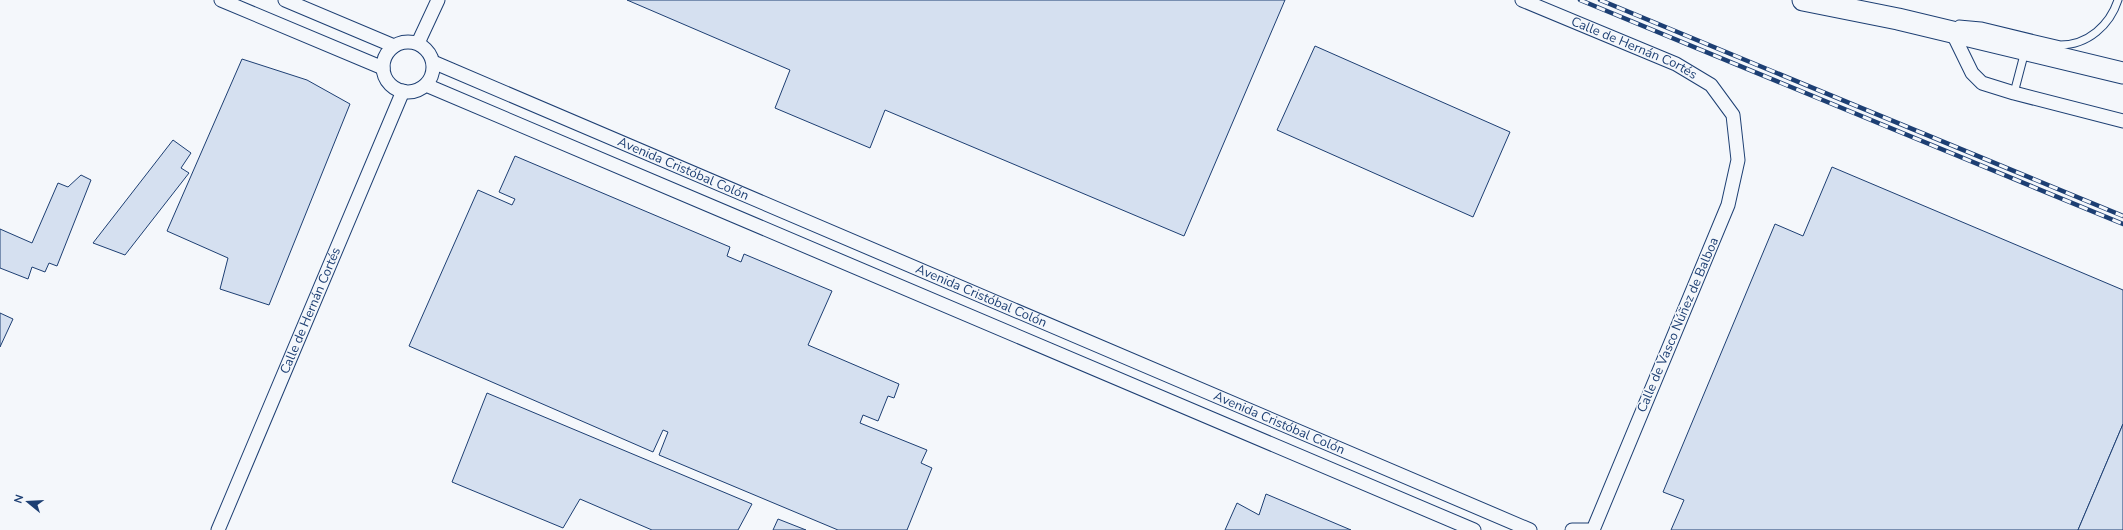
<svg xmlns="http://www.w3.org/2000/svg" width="2123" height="530" font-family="'Nunito Sans',sans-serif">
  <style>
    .building { fill: #d5e0f0; stroke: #1d3f73 }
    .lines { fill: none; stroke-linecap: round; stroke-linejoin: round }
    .service-casing { stroke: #1d3f73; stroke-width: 9 }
    .minor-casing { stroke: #1d3f73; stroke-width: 15 }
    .primary-casing { stroke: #1d3f73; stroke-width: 23 }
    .service { stroke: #f4f7fb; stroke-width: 7 }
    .minor { stroke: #f4f7fb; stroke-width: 13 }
    .primary { stroke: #f4f7fb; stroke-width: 21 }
    .rail-casing { stroke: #1d3f73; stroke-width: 4.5 }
    .rail { stroke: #f4f7fb; stroke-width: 3; stroke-dasharray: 9; stroke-linecap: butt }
    .labels { text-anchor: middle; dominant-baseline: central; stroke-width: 3; stroke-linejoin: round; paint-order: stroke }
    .street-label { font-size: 13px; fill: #1d3f73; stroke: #f4f7fb }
  </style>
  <rect width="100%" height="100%" fill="#f4f7fb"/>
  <!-- building -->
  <g class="building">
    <path d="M 627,0 L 1285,0 L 1184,236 L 885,110 L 870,148 L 775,108 L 790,70 Z"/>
    <path d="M 1315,46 L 1510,132 L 1473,217 L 1277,130 Z"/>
    <path d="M 242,59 L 307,80 L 350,104 L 269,305 L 220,289 L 228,258 L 167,231 Z"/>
    <path d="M 173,140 L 191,153 L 181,168 L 189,173 L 125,255 L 93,243 Z"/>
    <path d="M 515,156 L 730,247 L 727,256 L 741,262 L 744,254 L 832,291 L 808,345 L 899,384 L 894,398 L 888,396 L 878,421 L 863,415 L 860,423 L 927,450 L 921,463 L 932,468 L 907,530 L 838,530 L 659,455 L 668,432 L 663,430 L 653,452 L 409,346 L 478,190 L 512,205 L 515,199 L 499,192 Z"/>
    <path d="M 1832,167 L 2123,290 L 2123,424 L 2078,530 L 1671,530 L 1684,500 L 1663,492 L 1775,224 L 1803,236 Z"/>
    <path d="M 81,175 L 91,180 L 57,266 L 49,263 L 45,272 L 32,267 L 28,279 L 0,268 L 0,229 L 32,243 L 58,183 L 68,187 Z"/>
    <path d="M 0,313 L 13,319 L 0,347 Z"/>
    <path d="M 487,393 L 752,504 L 738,530 L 652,530 L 580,499 L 563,528 L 452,482 Z"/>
    <path d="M 2123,424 L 2123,530 L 2078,530 Z"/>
    <path d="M 1266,494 L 1351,530 L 1225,530 L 1237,503 L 1259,515 Z"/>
    <path d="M 778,519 L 806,530 L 773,530 Z"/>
  </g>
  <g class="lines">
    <!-- service casing -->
    <g class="service-casing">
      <g id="service">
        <path d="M 1959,24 L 1981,26 L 2060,45 C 2088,45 2110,25 2118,0"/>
        <path d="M 2014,93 L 2025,51"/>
      </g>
    </g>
    <!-- minor casing -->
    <g class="minor-casing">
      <g id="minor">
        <path d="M 221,0 L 383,68"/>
        <path d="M 285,0 L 394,46"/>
        <path id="s1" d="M 1522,0 L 1676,64 L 1711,85 L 1733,115 L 1738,160 L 1728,205 L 1593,530"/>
        <path d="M 1952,32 L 1972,73 L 1982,83 L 2014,93 L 2123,121"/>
        <circle cx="408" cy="67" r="25"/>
        <path d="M 418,43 L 438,0"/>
        <path id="s2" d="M 433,62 L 1530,530"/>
        <path d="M 426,85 L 1474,530"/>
        <path id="s3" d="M 218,530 L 403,91"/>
        <path d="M 1572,530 L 1588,530"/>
      </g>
    </g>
    <!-- primary casing -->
    <g class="primary-casing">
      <path id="primary" d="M 1803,0 L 1898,19 L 2123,73"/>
    </g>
    <!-- service -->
    <use href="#service" class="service"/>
    <!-- minor -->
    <use href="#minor" class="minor"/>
    <!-- primary -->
    <use href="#primary" class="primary"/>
    <!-- rail casing -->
    <g class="rail-casing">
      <g id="rail">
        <path d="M 1580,0 L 2123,224"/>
        <path d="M 1600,0 L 2123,216"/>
      </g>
    </g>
    <!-- rail -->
    <use href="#rail" class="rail"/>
  </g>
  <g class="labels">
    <!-- street labels -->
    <g class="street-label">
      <text stroke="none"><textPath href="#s1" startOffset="122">Calle de Hernán Cortés</textPath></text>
      <text stroke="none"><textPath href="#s2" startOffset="272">Avenida Cristóbal Colón</textPath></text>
      <text stroke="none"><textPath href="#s2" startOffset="596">Avenida Cristóbal Colón</textPath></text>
      <text stroke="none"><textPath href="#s3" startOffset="238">Calle de Hernán Cortés</textPath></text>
      <text transform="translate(1678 325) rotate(-67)">Calle de Vasco Núñez de Balboa</text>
      <text stroke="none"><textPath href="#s2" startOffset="920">Avenida Cristóbal Colón</textPath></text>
    </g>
  </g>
  <!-- north arrow -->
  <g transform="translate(28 502) rotate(288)" stroke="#f4f7fb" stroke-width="3" paint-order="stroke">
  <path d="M0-3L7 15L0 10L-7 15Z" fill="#1d3f73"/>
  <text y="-6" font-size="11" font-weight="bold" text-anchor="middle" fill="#1d3f73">N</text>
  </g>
</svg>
